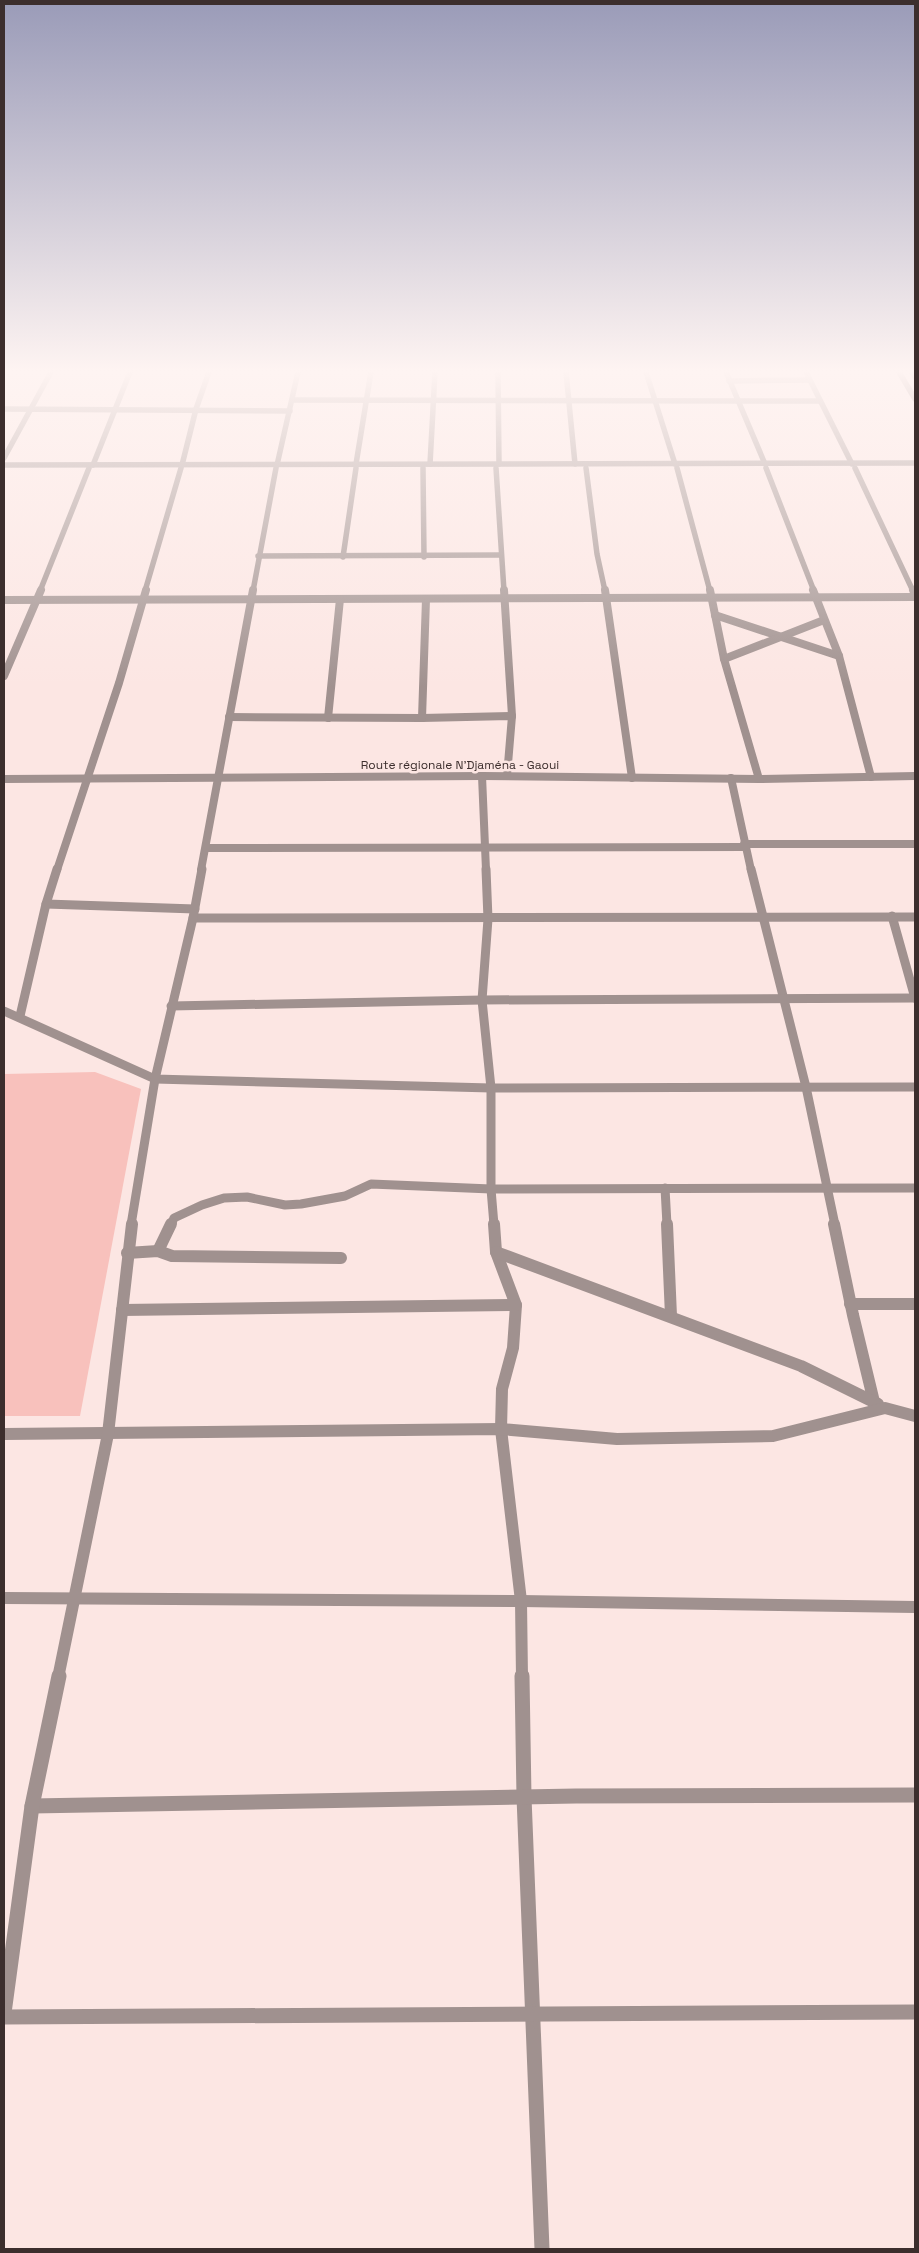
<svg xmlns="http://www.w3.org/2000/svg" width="919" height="2253" font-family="'Space Grotesk',sans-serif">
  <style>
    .green { fill: #f8c1bc }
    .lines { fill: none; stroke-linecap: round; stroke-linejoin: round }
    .minor-far4 { stroke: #a0918f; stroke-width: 5.5 }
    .minor-far3 { stroke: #a0918f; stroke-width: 8 }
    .minor-far2 { stroke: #a0918f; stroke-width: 9 }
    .minor-far1 { stroke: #a0918f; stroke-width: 12 }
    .minor { stroke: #a0918f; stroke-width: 15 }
    .tertiary { stroke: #a0918f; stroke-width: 5.5 }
    .secondary { stroke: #7b6664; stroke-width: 5.5 }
    .labels { text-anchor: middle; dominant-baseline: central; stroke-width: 5; stroke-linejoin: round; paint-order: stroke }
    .far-street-label { font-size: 12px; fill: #3c2e2d; stroke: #fce6e3 }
  </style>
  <rect width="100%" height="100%" fill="#fce6e3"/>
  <!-- green -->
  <path class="green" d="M 95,1072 L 141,1089 L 80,1416 L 4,1416 L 4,1074 Z"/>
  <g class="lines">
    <!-- minor-far4 -->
    <g class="minor-far4">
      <path d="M 498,372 L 499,464"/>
      <path d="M 566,372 L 575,464"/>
      <path d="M 646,372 L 675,464"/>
      <path d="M 726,372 L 765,464"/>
      <path d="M 806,372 L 852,464"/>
      <path d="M 729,381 L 809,380"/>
      <path d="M 292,400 L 819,401"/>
      <path d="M 4,409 L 290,411"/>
      <path d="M 4,458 L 51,372"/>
      <path d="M 356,464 L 371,372"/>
      <path d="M 430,464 L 435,372"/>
      <path d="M 93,465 L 130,372"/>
      <path d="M 182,465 L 196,409 L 209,372"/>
      <path d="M 277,465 L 298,372"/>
      <path d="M 423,468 L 424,557"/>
      <path d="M 496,468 L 504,591"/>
      <path d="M 586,468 L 597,554 L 605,591"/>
      <path d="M 677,468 L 710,591"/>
      <path d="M 766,468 L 814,591"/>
      <path d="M 855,468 L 913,591"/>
      <path d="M 258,556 L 501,555"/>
      <path d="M 343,557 L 356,468"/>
      <path d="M 40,591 L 89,468"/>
      <path d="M 145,591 L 181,468"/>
      <path d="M 253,591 L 276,468"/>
    </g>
    <!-- minor-far3 -->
    <g class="minor-far3">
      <path d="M 504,590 L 512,716"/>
      <path d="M 605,590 L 632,778"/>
      <path d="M 710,590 L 724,659 L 759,779"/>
      <path d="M 813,590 L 839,656 L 871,777"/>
      <path d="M 913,590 L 915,595"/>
      <path d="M 4,600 L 915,597"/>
      <path d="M 715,615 L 839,656"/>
      <path d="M 724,659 L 824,620"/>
      <path d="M 4,676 L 41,590"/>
      <path d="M 229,717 L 422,718 L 512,716 L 507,776"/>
      <path d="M 328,718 L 340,599"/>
      <path d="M 422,718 L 426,599"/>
      <path d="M 482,776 L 486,870"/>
      <path d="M 731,778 L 751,870"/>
      <path d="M 4,779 L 482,776 L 759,779 L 915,776"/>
      <path d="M 744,844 L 915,844"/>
      <path d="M 207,848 L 746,847"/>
      <path d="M 57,870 L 119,683 L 146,590"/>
      <path d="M 201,870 L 253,590"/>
    </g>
    <!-- minor-far2 -->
    <g class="minor-far2">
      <path d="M 486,869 L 488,919 L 482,1000 L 491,1088 L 491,1189 L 494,1225"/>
      <path d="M 751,869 L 806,1087 L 835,1225"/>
      <path d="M 46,904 L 195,909"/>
      <path d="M 892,916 L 915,998"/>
      <path d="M 193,918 L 915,917"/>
      <path d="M 171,1006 L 482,1000 L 915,998"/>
      <path d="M 4,1011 L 155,1079 L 491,1088 L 915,1087"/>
      <path d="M 20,1016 L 46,904 L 57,869"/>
      <path d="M 665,1188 L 667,1225"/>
      <path d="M 131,1225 L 155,1079 L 193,918 L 202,869"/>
      <path d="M 171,1225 L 174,1218 L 202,1205 L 224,1198 L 247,1197 L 285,1205 L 301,1204 L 345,1196 L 371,1184 L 491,1189 L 915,1188"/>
    </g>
    <!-- minor-far1 -->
    <g class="minor-far1">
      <path d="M 494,1224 L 496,1252 L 516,1305 L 513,1348 L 502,1389 L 501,1429 L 521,1601 L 522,1678"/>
      <path d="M 667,1224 L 671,1316"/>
      <path d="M 834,1224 L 853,1315 L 874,1402"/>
      <path d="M 158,1251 L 171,1224"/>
      <path d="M 496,1252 L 801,1366 L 878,1404"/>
      <path d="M 127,1253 L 158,1251 L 172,1256 L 341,1258"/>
      <path d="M 850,1304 L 915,1304"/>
      <path d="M 122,1310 L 516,1305"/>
      <path d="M 4,1434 L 501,1429 L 617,1439 L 773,1436 L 885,1408 L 915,1416"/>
      <path d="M 4,1598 L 521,1601 L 915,1607"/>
      <path d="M 58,1678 L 108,1434 L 132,1224"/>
    </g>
    <!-- minor -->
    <g class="minor">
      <path d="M 522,1676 L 524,1797 L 542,2249"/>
      <path d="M 32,1806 L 576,1796 L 915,1795"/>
      <path d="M 4,2013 L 32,1806 L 59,1676"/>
      <path d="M 4,2017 L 915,2012"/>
    </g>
    <!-- tertiary -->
    <path class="tertiary" d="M 4,465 L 915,463"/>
    <!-- secondary -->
    <g class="secondary">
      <path d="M 899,372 L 915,399"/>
      <path d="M 912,372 L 915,377"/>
    </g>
  </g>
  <!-- sky -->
  <linearGradient id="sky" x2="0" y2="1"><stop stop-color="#9a9bb8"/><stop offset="0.54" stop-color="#fef4f2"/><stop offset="1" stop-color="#fef4f2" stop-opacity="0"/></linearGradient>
  <rect width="919" height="687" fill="url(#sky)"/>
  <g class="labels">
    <!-- far-street labels -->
    <g class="far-street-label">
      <text x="460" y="765">Route régionale N'Djaména - Gaoui</text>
    </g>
  </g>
  <!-- border -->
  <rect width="919" height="2253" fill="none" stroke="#3c2e2d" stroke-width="10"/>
</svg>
